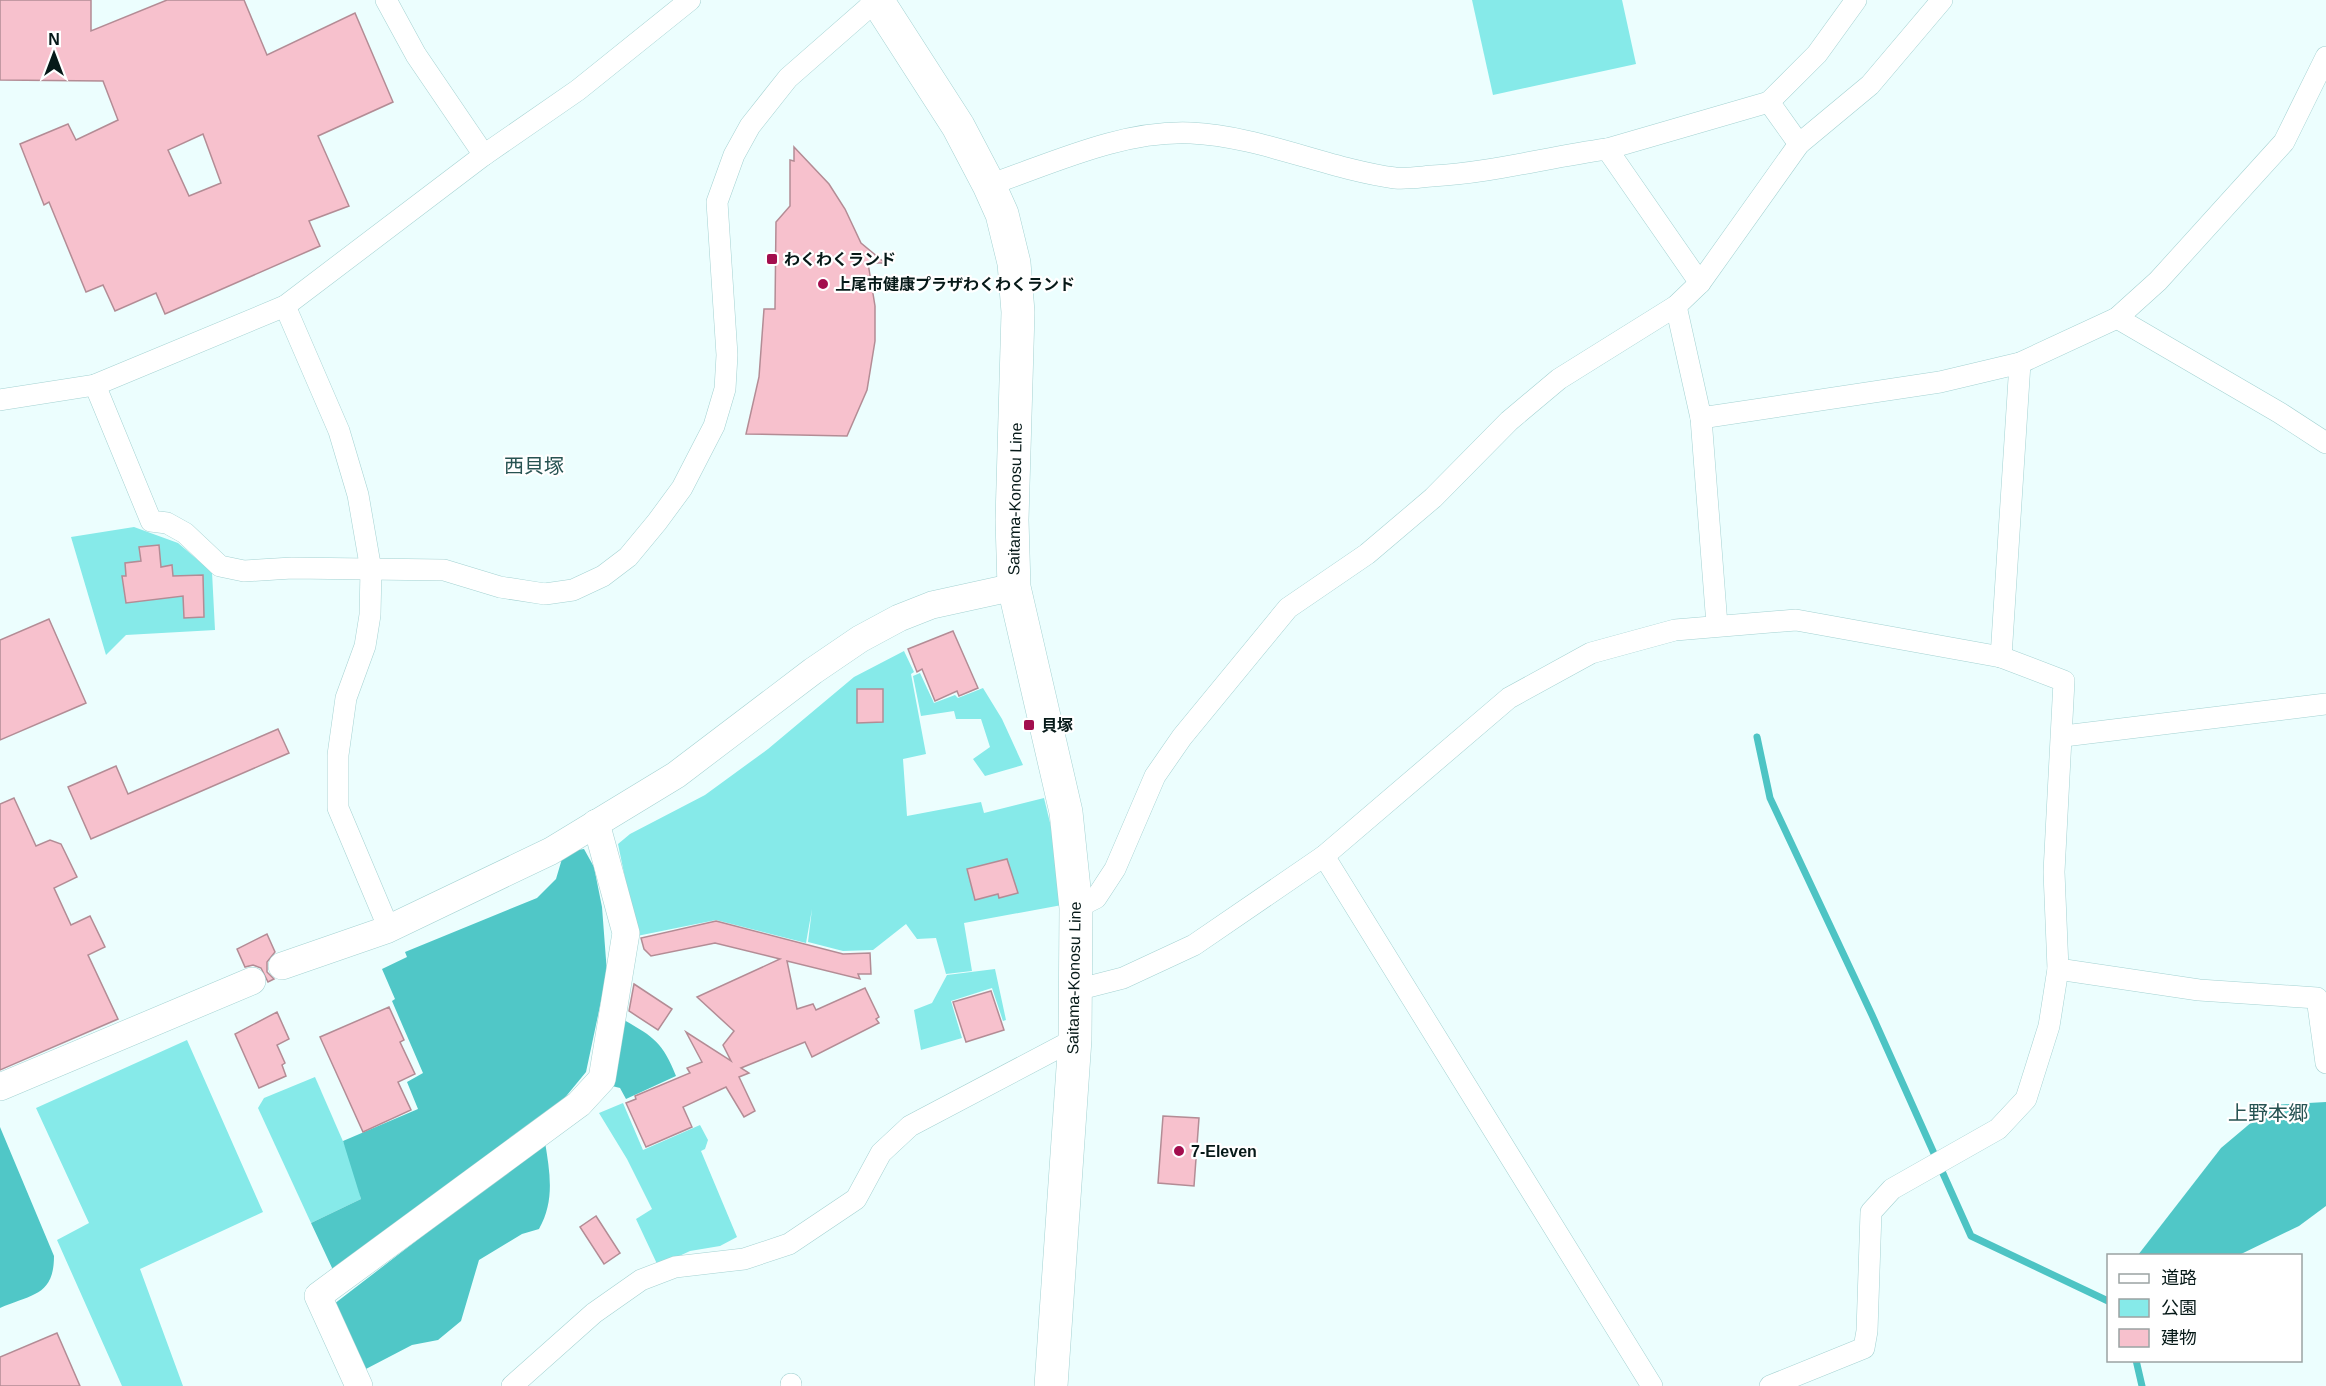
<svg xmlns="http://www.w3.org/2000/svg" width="2326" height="1386" font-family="Arial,'Noto Sans JP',sans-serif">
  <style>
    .green { fill: #86eae9 }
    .forest { fill: #50c7c7 }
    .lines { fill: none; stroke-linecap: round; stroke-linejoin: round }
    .stream { stroke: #4dc4c4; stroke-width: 7 }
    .building { fill: #f7c1cd; stroke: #b38c95; stroke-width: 1.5; fill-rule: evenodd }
    .minor-casing { stroke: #a4d2d2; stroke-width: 22 }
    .tertiary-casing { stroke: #a4d2d2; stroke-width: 28 }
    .primary-casing { stroke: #a4d2d2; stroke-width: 34 }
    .minor { stroke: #fff; stroke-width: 21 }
    .tertiary { stroke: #fff; stroke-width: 27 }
    .primary { stroke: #fff; stroke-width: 33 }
    .poi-dot { fill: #a30e4e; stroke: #fff; stroke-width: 2 }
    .labels { text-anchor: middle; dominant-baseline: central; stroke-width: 4.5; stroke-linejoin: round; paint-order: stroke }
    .poi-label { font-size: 16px; font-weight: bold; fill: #061918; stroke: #fff; text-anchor: start }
    .street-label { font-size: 16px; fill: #061918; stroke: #fff }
    .quarter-label { font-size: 20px; fill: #275352; stroke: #fff }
  </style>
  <rect width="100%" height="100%" fill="#ecfefe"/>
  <!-- green -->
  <g class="green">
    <path d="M 1472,0 L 1622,0 L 1636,64 L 1493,95 Z"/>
    <path d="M 134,527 L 178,543 L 212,572 L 215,630 L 126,635 L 106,655 L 71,537 Z"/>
    <path d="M 904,651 L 914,672 L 911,674 L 926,754 L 903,759 L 907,816 L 981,802 L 984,813 L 1044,798 L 1054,839 L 1062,905 L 964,923 L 972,971 L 946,974 L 936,938 L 917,939 L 906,924 L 873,950 L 843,951 L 808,942 L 812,909 L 806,943 L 716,920 L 637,936 L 618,844 L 630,834 L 705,795 L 768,749 L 854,677 Z"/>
    <path d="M 920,673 L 934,703 L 955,695 L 958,698 L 983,688 L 1002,719 L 1023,765 L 985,776 L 973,759 L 990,747 L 981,719 L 956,719 L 954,711 L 921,716 L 913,676 Z"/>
    <path d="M 995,969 L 1006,1020 L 1003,1021 L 992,988 L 951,1001 L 962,1038 L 921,1050 L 914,1010 L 932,1003 L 947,975 Z"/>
    <path d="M 187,1040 L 263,1212 L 140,1269 L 183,1386 L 122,1386 L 57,1240 L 89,1223 L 36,1108 Z"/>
    <path d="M 315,1077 L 352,1162 L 361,1199 L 311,1223 L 258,1108 L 264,1098 Z"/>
    <path d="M 623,1103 L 643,1150 L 700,1125 L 708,1140 L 705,1149 L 701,1151 L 737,1237 L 720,1246 L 690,1251 L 658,1266 L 636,1219 L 652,1209 L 627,1159 L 599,1113 Z"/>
  </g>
  <!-- forest -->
  <g class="forest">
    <path d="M 584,849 L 594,867 L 602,907 L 607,973 L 586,1072 L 563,1100 L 333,1270 L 311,1223 L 361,1199 L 343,1141 L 418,1109 L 407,1082 L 423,1073 L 392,1001 L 395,999 L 382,969 L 407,957 L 405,952 L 537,898 L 556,879 L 564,852 Z"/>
    <path d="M 624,1020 C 654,1037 663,1043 676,1076 L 626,1099 L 620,1088 L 612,1086 Z"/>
    <path d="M 2326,1102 L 2326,1206 L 2299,1226 L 2239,1255 L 2138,1255 L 2221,1148 L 2272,1105 Z"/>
    <path d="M 0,1127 L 54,1256 C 54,1296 32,1294 0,1308 Z"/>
    <path d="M 545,1142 C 550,1173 555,1201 539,1229 L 522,1234 L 479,1260 L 461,1321 L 438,1340 L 412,1345 L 364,1370 L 334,1304 Z"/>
  </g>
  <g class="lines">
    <!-- stream -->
    <g class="stream">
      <path d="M 1757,737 L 1770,798 L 1872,1015 L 1971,1236 L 2108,1301"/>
      <path d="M 2136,1360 L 2142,1386"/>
    </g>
  </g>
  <!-- building -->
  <g class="building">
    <path d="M 0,0 L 91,0 L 91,31 L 167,0 L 244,0 L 267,55 L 355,13 L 393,102 L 318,136 L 349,206 L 309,221 L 320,246 L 165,314 L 156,293 L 115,311 L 103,285 L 86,292 L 49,202 L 44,205 L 20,144 L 68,124 L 76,140 L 118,120 L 103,81 L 0,80 ZM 203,134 L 221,183 L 189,196 L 168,150 Z"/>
    <path d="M 794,147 L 829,184 L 845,209 L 861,243 L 885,263 L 868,263 L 875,306 L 875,341 L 867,390 L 847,436 L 746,434 L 759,377 L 764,309 L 775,309 L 776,222 L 790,206 L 790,160 L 794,161 Z"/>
    <path d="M 159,545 L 161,567 L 172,565 L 173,576 L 203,575 L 204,617 L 184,618 L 183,596 L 126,603 L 122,576 L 126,576 L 125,563 L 141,561 L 139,547 Z"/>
    <path d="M 49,619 L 86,703 L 0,740 L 0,640 Z"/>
    <path d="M 953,631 L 978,688 L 959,696 L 957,691 L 935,701 L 922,669 L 917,672 L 908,649 Z"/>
    <path d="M 857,689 L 883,689 L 883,722 L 857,723 Z"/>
    <path d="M 278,729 L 289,753 L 91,839 L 68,787 L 116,766 L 128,794 Z"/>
    <path d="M 14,798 L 36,846 L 50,840 L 61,844 L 77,877 L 54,888 L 71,925 L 90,916 L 105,947 L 88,955 L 118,1019 L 0,1070 L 0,804 Z"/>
    <path d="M 1007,859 L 1018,893 L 999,898 L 998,894 L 975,900 L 967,869 Z"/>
    <path d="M 716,921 L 843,954 L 870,953 L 871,974 L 858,974 L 860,979 L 787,961 L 797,1009 L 813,1004 L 816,1010 L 865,988 L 879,1017 L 876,1019 L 879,1023 L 812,1057 L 805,1042 L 741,1068 L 749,1073 L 739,1077 L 755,1111 L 744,1117 L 726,1087 L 683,1107 L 692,1127 L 646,1147 L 626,1103 L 636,1099 L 635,1096 L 690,1073 L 687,1068 L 702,1062 L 686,1032 L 731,1061 L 723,1045 L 734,1031 L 697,997 L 780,959 L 715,943 L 651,956 L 644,949 L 641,938 Z"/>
    <path d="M 267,934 L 275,952 L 267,962 L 267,972 L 274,979 L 268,982 L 261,968 L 253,965 L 245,967 L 237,949 Z"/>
    <path d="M 634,984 L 672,1009 L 658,1030 L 629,1011 Z"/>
    <path d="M 991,991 L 1004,1030 L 966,1042 L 953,1002 Z"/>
    <path d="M 389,1007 L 404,1040 L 400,1042 L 415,1074 L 398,1082 L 411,1110 L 363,1132 L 320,1037 Z"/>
    <path d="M 277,1012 L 289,1039 L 277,1045 L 285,1063 L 282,1065 L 286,1076 L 259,1088 L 235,1034 Z"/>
    <path d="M 1163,1116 L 1199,1118 L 1194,1186 L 1158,1183 Z"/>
    <path d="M 596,1216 L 620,1253 L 604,1264 L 580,1227 Z"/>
    <path d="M 57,1333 L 80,1386 L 0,1386 L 0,1357 Z"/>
  </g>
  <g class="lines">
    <!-- minor casing -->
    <g class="minor-casing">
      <g id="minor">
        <path d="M 386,0 L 416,55 L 484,155"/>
        <path d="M 1799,144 L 1769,102 L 1817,54 L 1856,0"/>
        <path d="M 1607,149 L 1769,102"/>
        <path d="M 989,185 C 1053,163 1122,130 1191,133 C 1259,136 1328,169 1395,178 C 1407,179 1420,177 1432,176 C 1491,173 1548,157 1607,149 L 1700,283"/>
        <path d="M 285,306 L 339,431 L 358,495 L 371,570 L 370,615 L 365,646 L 346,698 L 338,755 L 338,808 L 389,929"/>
        <path d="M 1676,306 L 1701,418 L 1717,625"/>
        <path d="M 2117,318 L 2280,413 L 2326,443"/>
        <path d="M 95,385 L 151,521 L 167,523 L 185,533 L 220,566 L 244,571 L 292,568 L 444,570 L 500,587 L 545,594 L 573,590 L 603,576 L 628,557 L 657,522 L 682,488 L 714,426 L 725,389 L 727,355 L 717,202 L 734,155 L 750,126 L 788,78 L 877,0"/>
        <path d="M 0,400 L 95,385 L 285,306 L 484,155 L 578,90 L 690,0"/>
        <path d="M 1701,418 L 1940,382 L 2020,363 L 2117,318 L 2158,281 L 2284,142 L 2326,57"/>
        <path d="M 2001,657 L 2020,363"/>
        <path d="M 2064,736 L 2326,704"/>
        <path d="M 1324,856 L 1652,1386"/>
        <path d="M 1076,908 L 1096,898 L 1115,869 L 1155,776 L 1182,737 L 1288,608 L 1367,554 L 1433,498 L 1509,421 L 1559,379 L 1676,306 L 1700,283 L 1799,144 L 1870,85 L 1942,0"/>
        <path d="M 2058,969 L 2199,990 L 2317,998 L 2326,1063"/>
        <path d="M 1076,990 L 1123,978 L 1194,945 L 1324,856 L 1509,698 L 1591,653 L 1675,630 L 1796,620 L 2001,657 L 2064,681 L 2054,872 L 2058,969 L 2049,1026 L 2026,1099 L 1998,1129 L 1892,1189 L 1871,1212 L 1867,1331 L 1864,1348 L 1770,1386"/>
        <path d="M 791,1384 L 791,1386"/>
        <path d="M 512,1386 L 594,1313 L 641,1280 L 675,1267 L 744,1259 L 789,1244 L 856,1199 L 881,1153 L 910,1126 L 1075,1039"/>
      </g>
    </g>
    <!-- tertiary casing -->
    <g class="tertiary-casing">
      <g id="tertiary">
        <path d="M 282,966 L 386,930 L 551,851 L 676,775 L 813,671 L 860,639 L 899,618 L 932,605 L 1014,587"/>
        <path d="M 0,1087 L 252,981"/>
        <path d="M 359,1386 L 318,1296 L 579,1104 L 602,1079 L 626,933 L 596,823"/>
      </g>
    </g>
    <!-- primary casing -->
    <g class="primary-casing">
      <path id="primary" d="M 877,0 L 958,126 L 989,185 L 1002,214 L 1014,263 L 1018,312 L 1012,520 L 1014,587 L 1066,812 L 1076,908 L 1075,1039 L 1051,1386"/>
    </g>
    <!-- minor -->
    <use href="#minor" class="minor"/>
    <!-- tertiary -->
    <use href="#tertiary" class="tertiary"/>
    <!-- primary -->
    <use href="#primary" class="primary"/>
  </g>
  <!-- markers -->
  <g class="poi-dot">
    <rect x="766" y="253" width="12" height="12" rx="3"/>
    <circle cx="823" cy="284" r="6"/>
    <rect x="1023" y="719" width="12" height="12" rx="3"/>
    <circle cx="1179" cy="1151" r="6"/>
  </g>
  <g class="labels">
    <!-- poi labels -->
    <g class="poi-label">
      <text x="784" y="259">わくわくランド</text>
      <text x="835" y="284">上尾市健康プラザわくわくランド</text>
      <text x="1041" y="725">貝塚</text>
      <text x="1191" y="1151">7-Eleven</text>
    </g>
    <!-- street labels -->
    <g class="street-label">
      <text transform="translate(1015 499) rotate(-89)">Saitama-Konosu Line</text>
      <text transform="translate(1074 978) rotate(-89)">Saitama-Konosu Line</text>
    </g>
    <!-- quarter labels -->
    <g class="quarter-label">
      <text x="534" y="466">西貝塚</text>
      <text x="2268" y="1113">上野本郷</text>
    </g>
  </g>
  <!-- legend -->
  <rect x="2107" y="1254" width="195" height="108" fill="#ffffff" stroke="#9ba3a3" stroke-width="1.5"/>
  <rect x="2119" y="1274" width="30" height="9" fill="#ffffff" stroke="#9ba3a3" stroke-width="1.5"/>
  <text x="2161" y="1284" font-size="18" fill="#061918">道路</text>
  <rect x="2119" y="1299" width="30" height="18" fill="#86eae9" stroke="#9ba3a3" stroke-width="1.5"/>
  <text x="2161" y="1314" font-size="18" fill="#061918">公園</text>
  <rect x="2119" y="1329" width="30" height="18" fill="#f7c1cd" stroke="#9ba3a3" stroke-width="1.5"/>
  <text x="2161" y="1344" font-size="18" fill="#061918">建物</text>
  <!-- north arrow -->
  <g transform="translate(54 54)" stroke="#ffffff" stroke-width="4.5" paint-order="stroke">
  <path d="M0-4.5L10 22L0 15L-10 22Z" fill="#061918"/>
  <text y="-9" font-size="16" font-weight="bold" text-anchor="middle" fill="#061918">N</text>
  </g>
</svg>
